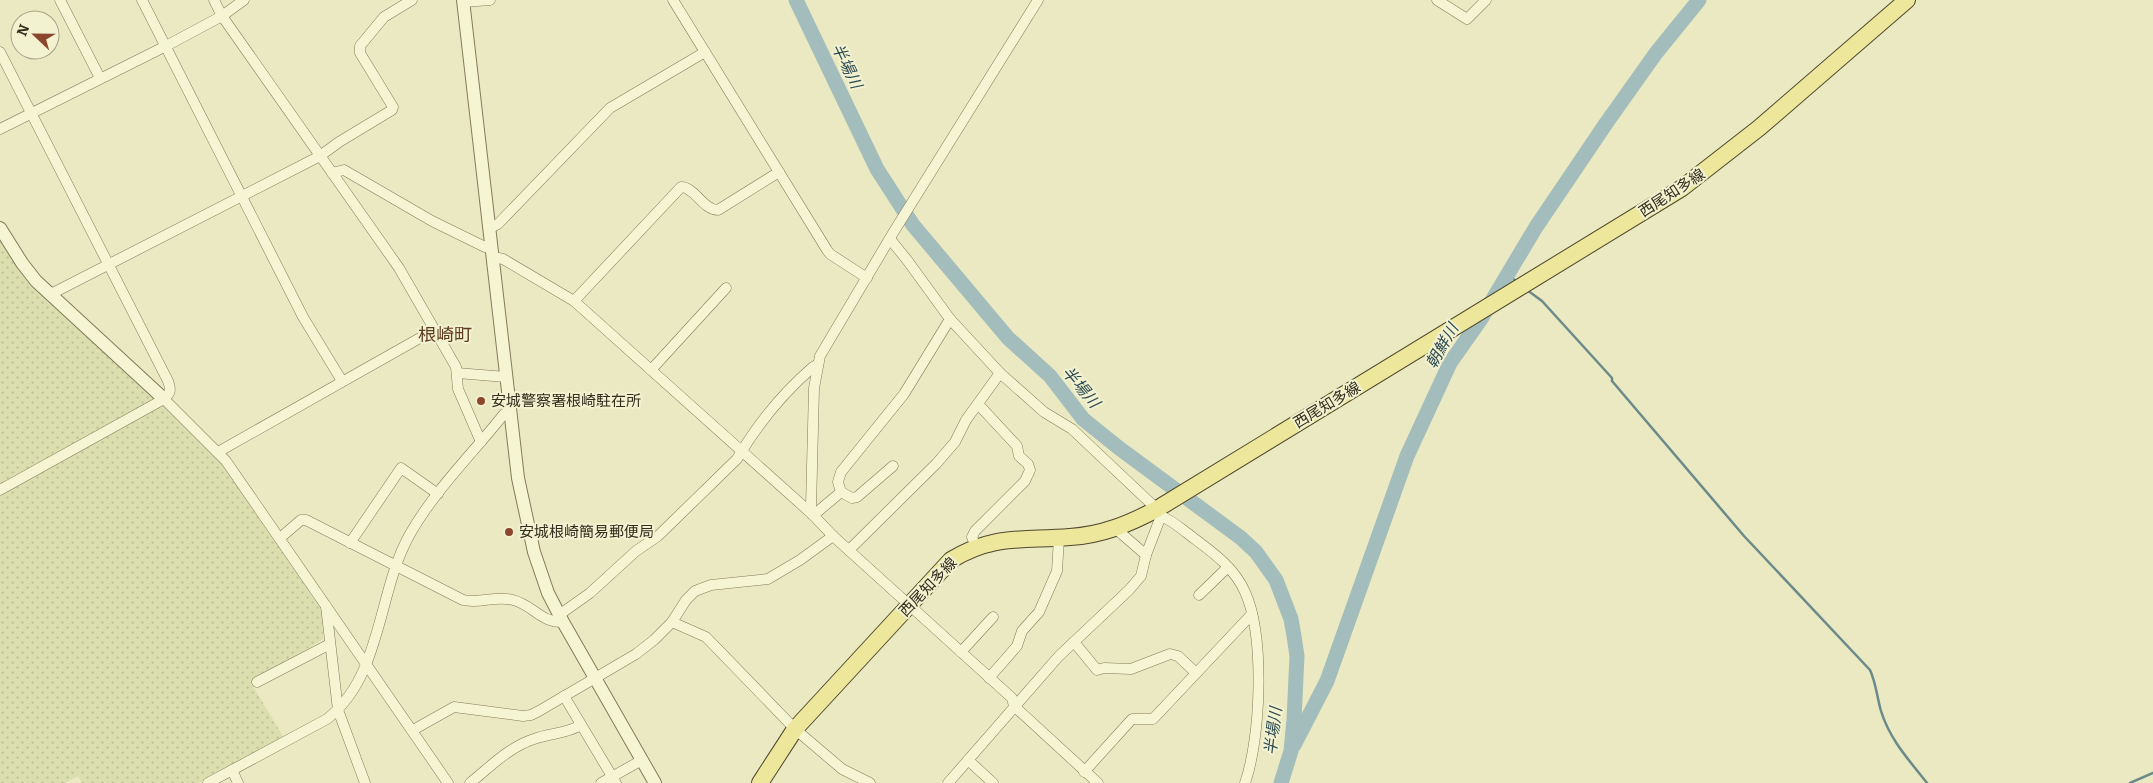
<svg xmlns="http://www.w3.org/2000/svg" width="2153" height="783" font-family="Bitter,'Noto Sans JP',serif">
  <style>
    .farmland { fill: url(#farmland-dots) }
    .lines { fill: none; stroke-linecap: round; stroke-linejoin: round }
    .stream { stroke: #6b8a8a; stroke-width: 2.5 }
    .river { stroke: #a3bdbc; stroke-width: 15 }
    .minor-casing { stroke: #837a5a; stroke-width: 11 }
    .tertiary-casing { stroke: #837a5a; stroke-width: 14 }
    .primary-casing { stroke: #50472e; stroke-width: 18 }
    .minor { stroke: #f6f5d3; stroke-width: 10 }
    .tertiary { stroke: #f6f5d3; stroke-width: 12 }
    .primary { stroke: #ece79a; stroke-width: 16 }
    .poi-dot { fill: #8d462e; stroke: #f2f1d0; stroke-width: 2 }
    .labels { text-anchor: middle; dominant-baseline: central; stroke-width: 4; stroke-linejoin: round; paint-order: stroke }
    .street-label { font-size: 15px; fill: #332d1d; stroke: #f2f1d0 }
    .poi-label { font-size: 15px; fill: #332d1d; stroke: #f2f1d0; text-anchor: start }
    .water-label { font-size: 16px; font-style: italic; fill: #2d4b52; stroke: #f2f1d0 }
    .quarter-label { font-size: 18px; fill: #5d3c1f; stroke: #f2f1d0 }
  </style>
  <defs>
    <pattern id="farmland-dots" width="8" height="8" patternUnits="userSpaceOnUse" patternTransform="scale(1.25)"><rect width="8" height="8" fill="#dbdfaf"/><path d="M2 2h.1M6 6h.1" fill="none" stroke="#bcc096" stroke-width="1.8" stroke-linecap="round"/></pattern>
  </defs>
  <rect width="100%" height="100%" fill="#eae9c1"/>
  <!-- farmland -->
  <path class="farmland" d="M 0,237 L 215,453 L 322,606 L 323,639 L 251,683 L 284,738 L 199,783 L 82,783 L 78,776 L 65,783 L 0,783 Z"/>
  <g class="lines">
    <!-- stream -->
    <g class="stream">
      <path d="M 1507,274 L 1517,282"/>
      <path d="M 1527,290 L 1542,301 L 1612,378 L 1612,381 L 1744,536 L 1870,670 C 1876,683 1877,697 1881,711 C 1890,740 1909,760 1927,783"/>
      <path d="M 2130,783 L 2153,773"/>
    </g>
    <!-- river -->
    <g class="river">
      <path d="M 796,0 L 877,169 L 913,225 L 1008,338 L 1050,376 L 1083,419 L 1119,448 L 1241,538 L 1256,552 L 1276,580 L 1291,619 L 1294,636 L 1297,656 L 1294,720 L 1291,751 L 1281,783"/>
      <path d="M 1294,745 L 1327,681 L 1407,456 L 1450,363 L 1481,319 L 1536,227 L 1607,122 L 1656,53 L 1699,0"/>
    </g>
    <!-- minor casing -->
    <g class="minor-casing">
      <g id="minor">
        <path d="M 60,0 L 100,78"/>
        <path d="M 142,0 L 303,317 L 342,381"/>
        <path d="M 214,0 L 222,16 L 399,268 L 456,367 L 458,389 L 481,442"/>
        <path d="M 673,0 L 827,250 L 830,254 L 867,278"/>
        <path d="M 1437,0 L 1467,19 L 1486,0"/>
        <path d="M 464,2 L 490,0"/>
        <path d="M 0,52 L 168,381 C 171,389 171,393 164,399 L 0,490"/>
        <path d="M 0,129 L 166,46 L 222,16 L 244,0"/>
        <path d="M 332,173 L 344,170 L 432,221 L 485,247 L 492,248"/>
        <path d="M 490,228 L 498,224 L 610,108 L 705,52"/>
        <path d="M 890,239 L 907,260 L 950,319 L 1000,373 L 1044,412 L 1072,429 L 1161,513 L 1161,516 C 1171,520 1179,527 1187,533 C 1209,550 1233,565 1245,592 C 1265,636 1261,737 1245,783"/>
        <path d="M 493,257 L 503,259 L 574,301 L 812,514 L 833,536 L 1012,698 L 1014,706 L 1098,783"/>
        <path d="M 51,294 L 320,156 L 339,142 L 392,110 L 393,107 L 360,53 L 360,46 L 384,17 L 412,0"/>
        <path d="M 574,301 L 681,187 C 695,187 703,210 718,210 L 779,172"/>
        <path d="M 651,370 L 726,288"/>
        <path d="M 457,373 L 506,377"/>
        <path d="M 164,399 L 226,461 L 448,783"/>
        <path d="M 218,452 L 434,330"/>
        <path d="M 841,492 L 852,498 L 857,497 L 893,466"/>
        <path d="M 812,514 L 811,507 L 814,388 L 820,356 L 893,233 L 1038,0"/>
        <path d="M 812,514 L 816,513 L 841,492 L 838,482 L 841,472 L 904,394 L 950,319"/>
        <path d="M 1116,529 L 1146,555"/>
        <path d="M 280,538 L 301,520 L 306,520 L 463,600 C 480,604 496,595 513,600 C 533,605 541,623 563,622"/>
        <path d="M 350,543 L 401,468 L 438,494"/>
        <path d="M 976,547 L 972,537 L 975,531 L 1025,481 L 1030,470 L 1028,464 L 1019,456 L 1017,446 L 978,404"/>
        <path d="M 849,550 L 936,464 L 955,442 L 966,420 L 1000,373"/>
        <path d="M 1199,595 L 1228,567"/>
        <path d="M 326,606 L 338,710 L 365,783"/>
        <path d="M 559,615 L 590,593 L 636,551 L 658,536 L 737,459 C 757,425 784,392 813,367 L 817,365"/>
        <path d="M 672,622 L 706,637 L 795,729 L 842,769 L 870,783"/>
        <path d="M 1074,642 L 1097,670 L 1104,668 L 1131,669 L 1170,654 L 1178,656 L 1196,673"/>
        <path d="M 961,652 L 993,617"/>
        <path d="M 989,678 L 1017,646 L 1022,631 L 1039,612 L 1057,571 L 1059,538"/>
        <path d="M 257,682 L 330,644"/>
        <path d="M 564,696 L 616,783"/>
        <path d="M 413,730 L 454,707 L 523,716 L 531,715 L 539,711 L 636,654 L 654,640 L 672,622 L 686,600 L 695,591 L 711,585 L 768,579 L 800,560 L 833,536"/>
        <path d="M 968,760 L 993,783"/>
        <path d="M 232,770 L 238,783"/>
        <path d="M 1084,772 L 1132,719 L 1153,719 L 1252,614"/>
        <path d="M 208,783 L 327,719 C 383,675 377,592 410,534 C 435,490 473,453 504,414 L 511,411"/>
        <path d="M 470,783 C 490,767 509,747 534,739 C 550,733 566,734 581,725"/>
        <path d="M 601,783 L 642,760"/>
        <path d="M 948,783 L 1059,656 L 1129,590 L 1141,576 L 1146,555 L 1161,516"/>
      </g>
    </g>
    <!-- tertiary casing -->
    <g class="tertiary-casing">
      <g id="tertiary">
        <path d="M 463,0 L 518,478 L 534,552 L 548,593 L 563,622 L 655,783"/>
        <path d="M 0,228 L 22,263 L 36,281 L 164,399"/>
      </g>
    </g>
    <!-- primary casing -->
    <g class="primary-casing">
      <path id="primary" d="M 760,783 L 795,729 L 951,560 C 994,534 1023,541 1070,537 C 1102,535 1129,524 1157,509 L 1682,188 L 1759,128 L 1907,0"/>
    </g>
    <!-- minor -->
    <use href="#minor" class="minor"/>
    <!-- tertiary -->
    <use href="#tertiary" class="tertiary"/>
    <!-- primary -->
    <use href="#primary" class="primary"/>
  </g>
  <!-- markers -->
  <g class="poi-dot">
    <circle cx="481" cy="401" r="5"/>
    <circle cx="509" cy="532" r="5"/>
  </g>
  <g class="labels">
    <!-- street labels -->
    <g class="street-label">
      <text transform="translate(1672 193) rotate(-33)">西尾知多線</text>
      <text transform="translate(1327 405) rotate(-31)">西尾知多線</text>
      <text transform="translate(928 587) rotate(-46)">西尾知多線</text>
    </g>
    <!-- poi labels -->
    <g class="poi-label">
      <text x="491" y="401">安城警察署根崎駐在所</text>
      <text x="519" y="532">安城根崎簡易郵便局</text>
    </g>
    <!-- water labels -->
    <g class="water-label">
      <text transform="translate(847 66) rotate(64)">半場川</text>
      <text transform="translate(1442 346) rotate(-60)">朝鮮川</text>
      <text transform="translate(1081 387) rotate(50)">半場川</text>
      <text transform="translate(1273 731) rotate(-83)">半場川</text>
    </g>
    <!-- quarter labels -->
    <g class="quarter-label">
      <text x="445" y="335">根崎町</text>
    </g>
  </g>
  <!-- north arrow -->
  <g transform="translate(35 35) rotate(292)"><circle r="24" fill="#f2f1d0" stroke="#a6a388"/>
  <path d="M0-4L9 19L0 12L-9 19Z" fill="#8d462e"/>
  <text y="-8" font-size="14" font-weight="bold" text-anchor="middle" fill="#332d1d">N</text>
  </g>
</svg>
